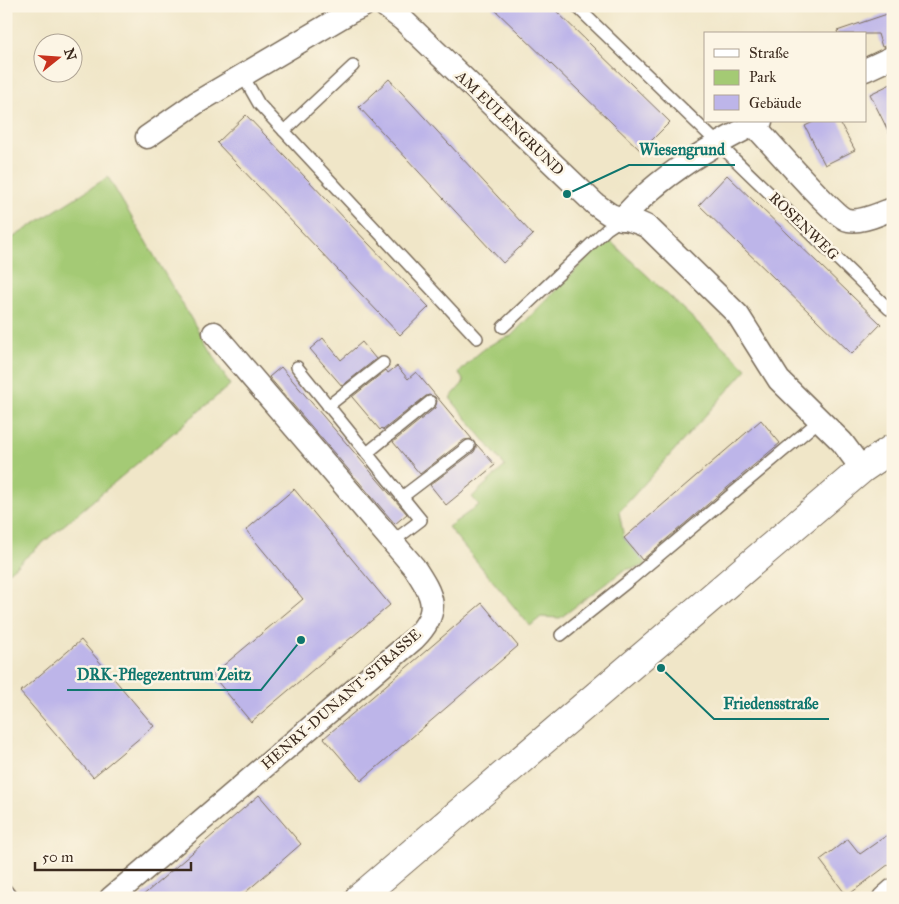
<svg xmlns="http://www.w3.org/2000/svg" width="899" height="904" font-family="'IM FELL Great Primer',serif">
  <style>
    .green { fill: #a4ca74; stroke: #707a49 }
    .building { fill: #bdb5e9 }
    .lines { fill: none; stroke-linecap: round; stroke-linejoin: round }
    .lane-casing { stroke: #7a6c5a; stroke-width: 14 }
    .street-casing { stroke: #7a6c5a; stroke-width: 25 }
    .secondary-casing { stroke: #7a6c5a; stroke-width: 30 }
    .lane { stroke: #fff; stroke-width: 11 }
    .street { stroke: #fff; stroke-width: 22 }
    .secondary { stroke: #fff; stroke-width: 28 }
    .labels { text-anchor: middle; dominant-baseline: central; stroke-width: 5; stroke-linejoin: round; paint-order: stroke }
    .street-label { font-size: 15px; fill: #3b2a1e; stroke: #fcf5e5 }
    .leader { fill: none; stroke: #0f766e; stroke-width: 2 }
    .callout-dot { fill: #0f766e; stroke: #fcf5e5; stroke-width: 2 }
    .callout-label { font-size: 16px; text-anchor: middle; font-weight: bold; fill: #0f766e; stroke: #fcf5e5; stroke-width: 5; stroke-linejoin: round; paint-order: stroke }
  </style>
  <rect width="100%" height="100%" fill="#fcf5e5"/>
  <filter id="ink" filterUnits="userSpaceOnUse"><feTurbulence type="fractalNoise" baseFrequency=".02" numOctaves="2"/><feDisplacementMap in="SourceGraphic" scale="10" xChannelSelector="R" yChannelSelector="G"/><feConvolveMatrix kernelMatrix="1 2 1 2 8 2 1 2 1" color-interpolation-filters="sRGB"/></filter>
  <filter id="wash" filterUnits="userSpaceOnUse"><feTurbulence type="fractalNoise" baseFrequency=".0096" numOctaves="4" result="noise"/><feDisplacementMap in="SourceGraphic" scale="20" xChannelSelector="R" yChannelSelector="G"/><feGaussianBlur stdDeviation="1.12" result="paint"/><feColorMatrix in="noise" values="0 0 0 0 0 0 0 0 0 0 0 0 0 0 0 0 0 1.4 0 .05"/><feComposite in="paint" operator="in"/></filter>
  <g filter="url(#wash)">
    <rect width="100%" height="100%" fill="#f0e6c8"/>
    <!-- green -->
    <g class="green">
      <path d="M 108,177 L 230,385 L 6,574 L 6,242 Z"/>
      <path d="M 607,238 L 747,369 L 619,512 L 624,538 L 647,565 L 624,570 L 560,618 L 541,617 L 530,626 L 448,527 L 479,505 L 472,497 L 505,466 L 450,398 L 464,382 L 459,373 C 477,354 486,344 511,336 Z"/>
    </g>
    <g id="blocks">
      <!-- building -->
      <g class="building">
        <path d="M 491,6 L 551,6 L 670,122 L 641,151 Z"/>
        <path d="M 893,12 L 893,44 L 882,47 L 878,34 L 838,34 L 837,31 Z"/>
        <path d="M 389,79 L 533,235 L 503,263 L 359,107 Z"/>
        <path d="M 893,83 L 893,141 L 870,94 Z"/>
        <path d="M 246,115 L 429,307 L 400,335 L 217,143 Z"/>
        <path d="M 815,121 L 839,121 L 855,150 L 825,165 L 805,126 Z"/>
        <path d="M 727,175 L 881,324 L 852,354 L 699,205 Z"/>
        <path d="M 323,338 L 341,360 L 362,342 L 376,359 L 342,386 L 310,349 Z"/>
        <path d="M 397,366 L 408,379 L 416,372 L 472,439 L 464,440 L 420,474 L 393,442 L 435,408 L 437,401 L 435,397 L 429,395 L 426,396 L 383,430 L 382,428 L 380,430 L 352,397 L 386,370 L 388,373 Z"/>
        <path d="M 281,367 L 407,514 L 395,524 L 269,377 Z"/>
        <path d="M 761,420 L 780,443 L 642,560 L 624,538 Z"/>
        <path d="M 476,444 L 495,465 L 446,505 L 430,485 L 474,452 L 476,448 Z"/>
        <path d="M 294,489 L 390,605 L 251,722 L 212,675 L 303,599 L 246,530 Z"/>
        <path d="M 482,603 L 518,646 L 361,781 L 324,738 Z"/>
        <path d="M 81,640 L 154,726 L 93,777 L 20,692 Z"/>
        <path d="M 259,795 L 301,844 L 239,898 L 140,898 Z"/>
        <path d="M 893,831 L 893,861 L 847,896 L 820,860 L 848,839 L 860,854 Z"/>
      </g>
    </g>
  </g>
  <g filter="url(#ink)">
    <use href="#blocks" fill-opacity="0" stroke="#7a6c5a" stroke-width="1"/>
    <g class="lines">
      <!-- lane casing -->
      <g class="lane-casing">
        <g id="lane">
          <path d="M 576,6 L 889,309"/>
          <path d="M 353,66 L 284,131 L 477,338"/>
          <path d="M 243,76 L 259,104 L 284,131"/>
          <path d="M 503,327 L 607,229 L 622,219"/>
          <path d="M 297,367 L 421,520 L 392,542"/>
          <path d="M 328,406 L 383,363"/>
          <path d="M 367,453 L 430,402"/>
          <path d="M 402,497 L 469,446"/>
          <path d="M 561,635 L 631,579 L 820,420"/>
          <path d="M 6,890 L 12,898"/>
        </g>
      </g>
      <!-- street casing -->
      <g class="street-casing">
        <g id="street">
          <path d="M 385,6 L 403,20 L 595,204 C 600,207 605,212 611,215 C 626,221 635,219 649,228 L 738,315 L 779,380 L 842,442 L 862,469"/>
          <path d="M 865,70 L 893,57"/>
          <path d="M 754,125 C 767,139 835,218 848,220 C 862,223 880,213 893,209"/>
          <path d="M 147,137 L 196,103 L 350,12 L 363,6"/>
          <path d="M 622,219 C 659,175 711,146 761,121"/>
          <path d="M 111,898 L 414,639 C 442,611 433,596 414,567 L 214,333"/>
          <path d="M 884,898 L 893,890"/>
        </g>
      </g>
      <!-- secondary casing -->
      <g class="secondary-casing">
        <path id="secondary" d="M 359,898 L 862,469 L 893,448"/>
      </g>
      <!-- lane -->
      <use href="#lane" class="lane"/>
      <!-- street -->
      <use href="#street" class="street"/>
      <!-- secondary -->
      <use href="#secondary" class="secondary"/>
    </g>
  </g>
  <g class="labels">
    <!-- street labels -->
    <g class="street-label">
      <text transform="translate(510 123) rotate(44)">AM EULENGRUND</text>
      <text transform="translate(804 226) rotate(44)">ROSENWEG</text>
      <text transform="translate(341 699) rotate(-41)">HENRY-DUNANT-STRASSE</text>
    </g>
  </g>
  <!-- callouts -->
  <path class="leader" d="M567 194L629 165H735M301 640L261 690H67M661 668L714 719H829"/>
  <g class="callout-dot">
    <circle cx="567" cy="194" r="5"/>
    <circle cx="301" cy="640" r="5"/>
    <circle cx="661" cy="668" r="5"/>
  </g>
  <g class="callout-label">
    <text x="682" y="155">Wiesengrund</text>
    <text x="164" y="680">DRK-Pflegezentrum Zeitz</text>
    <text x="771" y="709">Friedensstraße</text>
  </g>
  <!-- margin -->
  <rect width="899" height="904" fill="none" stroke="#fcf5e5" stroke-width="25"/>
  <!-- legend -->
  <rect x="704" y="32" width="162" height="90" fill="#fcf5e5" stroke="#afa495"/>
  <rect x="714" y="49" width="25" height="8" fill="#ffffff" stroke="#afa495"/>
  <text x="749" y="58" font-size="15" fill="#3b2a1e">Straße</text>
  <rect x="714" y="70" width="25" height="15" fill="#a4ca74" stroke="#afa495"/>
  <text x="749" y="82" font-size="15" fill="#3b2a1e">Park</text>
  <rect x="714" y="95" width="25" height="15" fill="#bdb5e9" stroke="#afa495"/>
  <text x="749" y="108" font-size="15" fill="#3b2a1e">Gebäude</text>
  <!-- north arrow -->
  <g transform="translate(58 58) rotate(73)"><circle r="24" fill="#fcf5e5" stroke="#afa495"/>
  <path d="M0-4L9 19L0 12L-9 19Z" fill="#c8321e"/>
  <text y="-8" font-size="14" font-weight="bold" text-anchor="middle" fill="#3b2a1e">N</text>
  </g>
  <!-- scale -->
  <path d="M35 862v8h156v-8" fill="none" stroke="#3b2a1e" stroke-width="2.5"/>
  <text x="42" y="862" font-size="15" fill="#3b2a1e" stroke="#fcf5e5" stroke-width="4" paint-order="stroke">50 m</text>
</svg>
